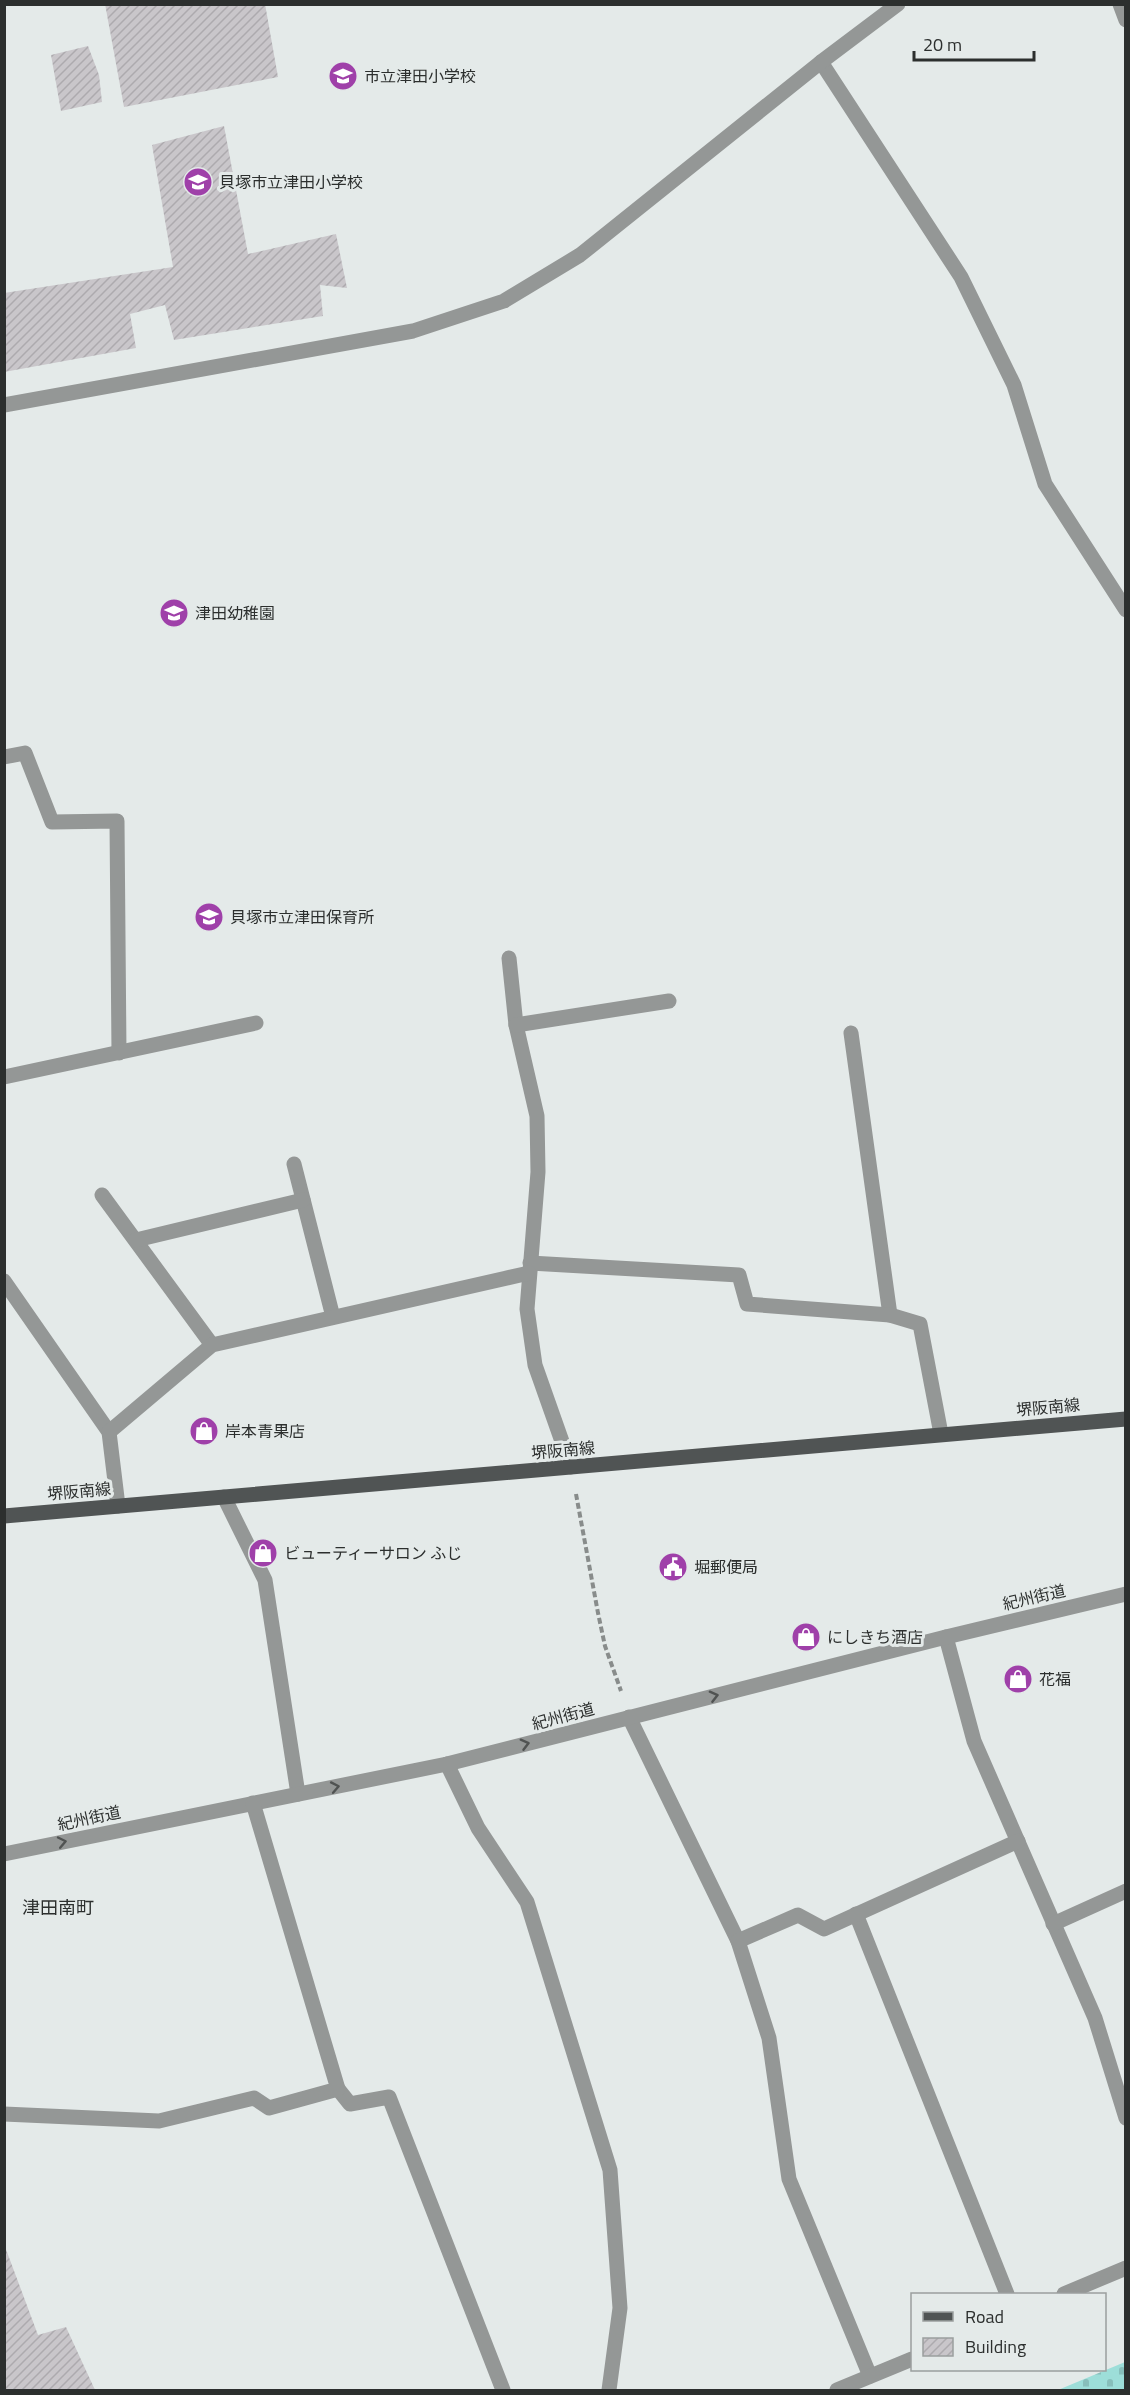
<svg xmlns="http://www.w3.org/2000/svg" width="1130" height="2395" font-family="'Titillium Web','Noto Sans JP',sans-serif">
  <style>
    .cemetery { fill: url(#cemetery-stones) }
    .building { fill: url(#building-hatch) }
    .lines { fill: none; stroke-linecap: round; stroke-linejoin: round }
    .path { stroke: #888c8b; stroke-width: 4; stroke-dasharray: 6 3; stroke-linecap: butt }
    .minor { stroke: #949796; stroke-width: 15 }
    .major { stroke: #505454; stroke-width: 15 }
    .oneway { stroke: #505352 }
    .labels { text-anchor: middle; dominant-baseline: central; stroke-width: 6; stroke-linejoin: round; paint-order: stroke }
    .poi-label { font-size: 16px; fill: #2c2f2e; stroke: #e4eae9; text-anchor: start }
    .street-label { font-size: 16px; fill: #2c2f2e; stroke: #e4eae9 }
    .neighbourhood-label { font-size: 18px; fill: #2c2f2e; stroke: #e4eae9 }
  </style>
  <defs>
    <pattern id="cemetery-stones" width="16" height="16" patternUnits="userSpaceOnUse" patternTransform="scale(1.5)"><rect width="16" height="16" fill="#9dded9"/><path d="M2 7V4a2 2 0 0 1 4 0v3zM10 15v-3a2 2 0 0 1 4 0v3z" fill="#87bfbb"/></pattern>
    <pattern id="building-hatch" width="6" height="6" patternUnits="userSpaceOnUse" patternTransform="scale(1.5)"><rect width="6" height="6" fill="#c9c6ca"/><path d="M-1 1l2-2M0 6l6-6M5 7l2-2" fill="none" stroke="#adaaae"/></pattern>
  </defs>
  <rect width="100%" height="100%" fill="#e4eae9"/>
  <!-- cemetery -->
  <path class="cemetery" d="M 1125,2362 L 1125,2390 L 1058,2390 Z"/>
  <!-- building -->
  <g class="building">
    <path d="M 105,4 L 265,4 L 278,77 L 124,107 Z"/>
    <path d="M 88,46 L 99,75 L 102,102 L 61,111 L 51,55 Z"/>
    <path d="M 224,126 L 248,254 L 336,234 L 347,288 L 320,285 L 323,316 L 174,340 L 165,305 L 130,314 L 136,348 L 4,372 L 4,293 L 173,267 L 152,145 Z"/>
    <path d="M 4,2244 L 38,2335 L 66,2327 L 95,2390 L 4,2390 Z"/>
  </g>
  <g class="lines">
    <!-- path -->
    <path class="path" d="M 576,1494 L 598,1613 L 605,1646 L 621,1691"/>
    <!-- minor -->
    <g class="minor">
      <path d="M 1120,4 L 1126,20"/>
      <path d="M 821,62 L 961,277 L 1014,385 L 1045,484 L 1126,610"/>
      <path d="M 4,405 L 413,331 L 504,301 L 580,255 L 821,62 L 898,4"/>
      <path d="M 4,757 L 25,753 L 52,822 L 117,821 L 119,1053"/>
      <path d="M 509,958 L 516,1025 L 537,1116 L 538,1172 L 527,1309 L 535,1365 L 571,1467"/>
      <path d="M 516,1025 L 669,1001"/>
      <path d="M 851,1033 L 890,1315"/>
      <path d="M 4,1077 L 256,1023"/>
      <path d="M 294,1164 L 333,1317"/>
      <path d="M 102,1195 L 212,1345"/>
      <path d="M 136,1240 L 303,1200"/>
      <path d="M 530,1263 L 739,1275 L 747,1304 L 890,1315 L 920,1324 L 941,1434"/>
      <path d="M 4,1281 L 109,1432 L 118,1506"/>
      <path d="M 109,1432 L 212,1345 L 529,1273"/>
      <path d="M 224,1497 L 265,1580 L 298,1794"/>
      <path d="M 946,1637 L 974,1741 L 1095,2018 L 1126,2118"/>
      <path d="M 629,1717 L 738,1941 L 769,2038 L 789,2179 L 870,2376"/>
      <path d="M 447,1764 L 478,1828 L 527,1902 L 610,2170 L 620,2308 L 609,2390"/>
      <path d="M 4,1854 L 447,1764 L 946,1637 L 1126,1594"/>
      <path d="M 856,1914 L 1007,2294"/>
      <path d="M 1053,1924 L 1126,1891"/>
      <path d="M 738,1941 L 798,1915 L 824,1929 L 1018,1841"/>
      <path d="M 338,2089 L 350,2104 L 389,2097 L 503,2390"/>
      <path d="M 4,2114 L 159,2121 L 254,2098 L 269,2108 L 338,2089 L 253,1803"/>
      <path d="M 1064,2294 L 1126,2268"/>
      <path d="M 837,2390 L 912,2359"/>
    </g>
    <!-- major -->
    <path class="major" d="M 4,1516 L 1126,1419"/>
  </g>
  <!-- one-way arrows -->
  <defs><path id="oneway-chevron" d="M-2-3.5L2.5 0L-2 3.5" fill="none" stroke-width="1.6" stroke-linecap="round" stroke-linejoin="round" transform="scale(1.5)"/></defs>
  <g class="oneway">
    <use href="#oneway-chevron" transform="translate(714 1696) rotate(-14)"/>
    <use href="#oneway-chevron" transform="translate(525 1744) rotate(-15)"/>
    <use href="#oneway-chevron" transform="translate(335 1787) rotate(-11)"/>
    <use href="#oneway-chevron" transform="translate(62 1842) rotate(-12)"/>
  </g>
  <!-- icons -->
  <defs>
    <g id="school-disc" transform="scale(1.5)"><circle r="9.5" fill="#9f40a9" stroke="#e4eae9"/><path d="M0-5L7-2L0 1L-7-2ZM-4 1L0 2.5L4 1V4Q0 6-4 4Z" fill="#fff"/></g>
    <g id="university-disc" transform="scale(1.5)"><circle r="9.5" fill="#9f40a9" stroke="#e4eae9"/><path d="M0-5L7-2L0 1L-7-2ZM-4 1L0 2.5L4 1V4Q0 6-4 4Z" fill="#fff"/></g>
    <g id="shop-disc" transform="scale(1.5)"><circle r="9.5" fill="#9f40a9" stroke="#e4eae9"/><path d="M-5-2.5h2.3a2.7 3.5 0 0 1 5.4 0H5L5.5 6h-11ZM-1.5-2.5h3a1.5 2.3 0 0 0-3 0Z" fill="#fff"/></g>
    <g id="civic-disc" transform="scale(1.5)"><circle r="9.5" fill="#9f40a9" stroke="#e4eae9"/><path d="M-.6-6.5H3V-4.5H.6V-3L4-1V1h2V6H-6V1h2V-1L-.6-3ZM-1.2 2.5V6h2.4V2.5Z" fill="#fff"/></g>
  </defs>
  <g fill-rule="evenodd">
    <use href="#school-disc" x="343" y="76"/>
    <use href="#university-disc" x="198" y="182"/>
    <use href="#school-disc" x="174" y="613"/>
    <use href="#school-disc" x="209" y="917"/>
    <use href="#shop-disc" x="204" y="1431"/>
    <use href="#shop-disc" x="263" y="1553"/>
    <use href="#civic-disc" x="673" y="1567"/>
    <use href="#shop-disc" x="806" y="1637"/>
    <use href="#shop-disc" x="1018" y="1679"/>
  </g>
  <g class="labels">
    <!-- poi labels -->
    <g class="poi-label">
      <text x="364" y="76">市立津田小学校</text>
      <text x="219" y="182">貝塚市立津田小学校</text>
      <text x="195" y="613">津田幼稚園</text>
      <text x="230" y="917">貝塚市立津田保育所</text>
      <text x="225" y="1431">岸本青果店</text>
      <text x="284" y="1553">ビューティーサロン ふじ</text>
      <text x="694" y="1567">堀郵便局</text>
      <text x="827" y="1637">にしきち酒店</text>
      <text x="1039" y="1679">花福</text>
    </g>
    <!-- street labels -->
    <g class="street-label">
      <text transform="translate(1048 1407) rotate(-5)">堺阪南線</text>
      <text transform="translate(563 1450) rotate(-5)">堺阪南線</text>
      <text transform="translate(79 1491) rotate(-5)">堺阪南線</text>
      <text transform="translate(1034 1597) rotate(-13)">紀州街道</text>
      <text transform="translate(563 1716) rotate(-15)">紀州街道</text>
      <text transform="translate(89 1818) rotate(-12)">紀州街道</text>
    </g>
    <!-- neighbourhood labels -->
    <g class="neighbourhood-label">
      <text x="58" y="1907">津田南町</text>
    </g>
  </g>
  <!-- border -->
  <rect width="1130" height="2395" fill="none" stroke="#2c2f2e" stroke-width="12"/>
  <!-- legend -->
  <rect x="911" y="2293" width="195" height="78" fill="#e4eae9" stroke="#9a9f9e" stroke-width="1.5"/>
  <rect x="923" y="2312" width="30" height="9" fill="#505454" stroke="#9a9f9e" stroke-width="1.5"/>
  <text x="965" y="2323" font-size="18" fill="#2c2f2e">Road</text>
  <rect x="923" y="2338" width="30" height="18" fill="url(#building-hatch)" stroke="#9a9f9e" stroke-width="1.5"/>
  <text x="965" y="2353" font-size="18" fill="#2c2f2e">Building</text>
  <!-- scale -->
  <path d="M914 51v9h120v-9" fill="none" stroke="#2c2f2e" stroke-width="3"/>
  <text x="923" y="51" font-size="18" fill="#2c2f2e" stroke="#e4eae9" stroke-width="4.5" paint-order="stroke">20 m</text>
</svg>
